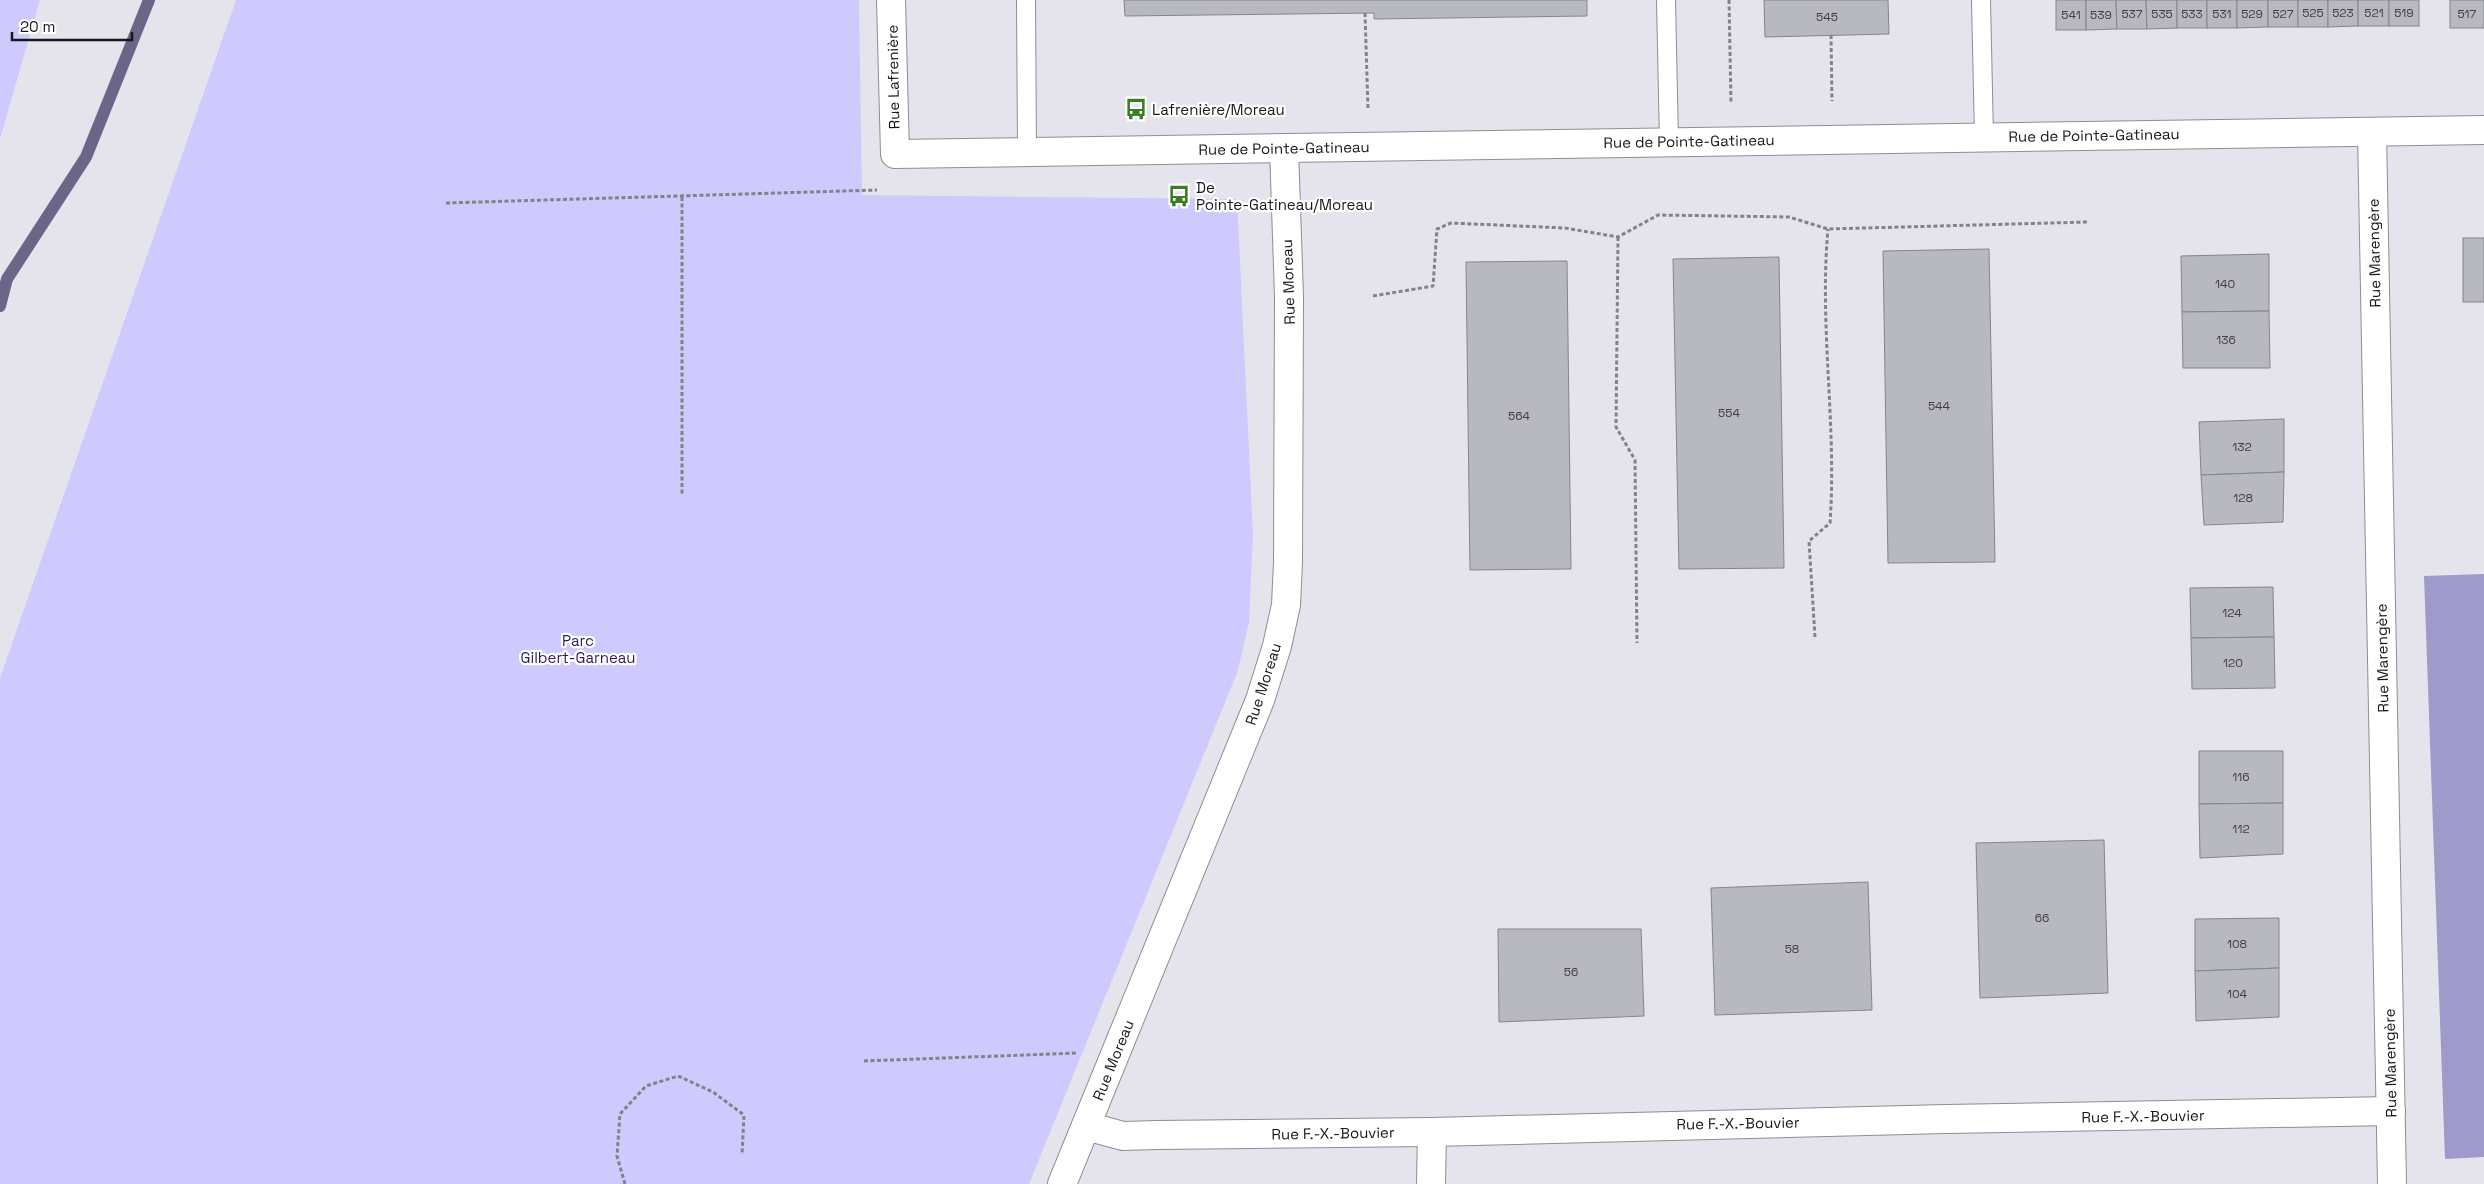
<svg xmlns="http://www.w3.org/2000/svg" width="2484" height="1184" font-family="'Space Grotesk',sans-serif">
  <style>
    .green { fill: #cfcafd }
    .forest { fill: #9e9aca }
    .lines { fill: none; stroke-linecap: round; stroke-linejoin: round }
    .stream { stroke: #696688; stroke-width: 12 }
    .building { fill: #b8b8c0; stroke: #84848b }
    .lane-casing { stroke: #8d8d95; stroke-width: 20 }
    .street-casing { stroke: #8d8d95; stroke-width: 30 }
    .path { stroke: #838288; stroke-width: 3; stroke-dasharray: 4 2.5; stroke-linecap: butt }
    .lane { stroke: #fff; stroke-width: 18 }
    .street { stroke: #fff; stroke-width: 28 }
    .labels { text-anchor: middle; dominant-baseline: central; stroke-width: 4.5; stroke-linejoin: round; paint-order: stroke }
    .number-label { font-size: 12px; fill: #404044 }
    .street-label { font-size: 15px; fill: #18181b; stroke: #fff }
    .poi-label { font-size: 15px; fill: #18181b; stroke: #fff; text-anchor: start }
    .park-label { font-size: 15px; fill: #2b1d58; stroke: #fff }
  </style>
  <rect width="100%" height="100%" fill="#e5e4ed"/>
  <!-- green -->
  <g class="green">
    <path d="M 0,0 L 40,0 L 0,139 Z"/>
    <path d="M 236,0 L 859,0 L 862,195 L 1237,199 L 1253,534 L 1249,623 L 1237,673 L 1029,1184 L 0,1184 L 0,678 Z"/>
  </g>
  <!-- forest -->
  <path class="forest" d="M 2484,574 L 2484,1157 L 2445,1159 L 2424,576 Z"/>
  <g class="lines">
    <!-- stream -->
    <path class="stream" d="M 0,306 L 7,279 L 86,157 L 149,0"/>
  </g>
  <!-- building -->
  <g class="building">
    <path d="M 1124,0 L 1587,0 L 1587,16 L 1374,19 L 1374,13 L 1125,16 Z"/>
    <path d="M 1764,0 L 1888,0 L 1889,34 L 1765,37 Z"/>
    <rect x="2056" y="0" width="30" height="30"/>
    <path d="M 2086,0 L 2116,0 L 2117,29 L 2086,30 Z"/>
    <path d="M 2116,0 L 2146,0 L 2147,29 L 2117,29 Z"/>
    <path d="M 2146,0 L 2177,0 L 2177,28 L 2147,29 Z"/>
    <rect x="2177" y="0" width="30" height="28"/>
    <rect x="2207" y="0" width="30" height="28"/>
    <path d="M 2237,0 L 2268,0 L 2268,27 L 2237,28 Z"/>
    <rect x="2268" y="0" width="30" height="27"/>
    <rect x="2298" y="0" width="30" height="27"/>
    <path d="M 2328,0 L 2358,0 L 2358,26 L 2328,27 Z"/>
    <rect x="2358" y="0" width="31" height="26"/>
    <rect x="2389" y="0" width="30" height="26"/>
    <rect x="2450" y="0" width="34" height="28"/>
    <rect x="2463" y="238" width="21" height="64"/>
    <path d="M 1989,249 L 1995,562 L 1888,563 L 1883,251 Z"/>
    <path d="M 2269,254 L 2269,311 L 2182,312 L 2181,256 Z"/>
    <path d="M 1779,257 L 1784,568 L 1679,569 L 1673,259 Z"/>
    <path d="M 1567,261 L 1571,569 L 1470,570 L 1466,262 Z"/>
    <path d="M 2269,311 L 2270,368 L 2183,368 L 2182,312 Z"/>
    <path d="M 2284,419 L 2284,472 L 2201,475 L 2199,422 Z"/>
    <path d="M 2284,472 L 2283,522 L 2204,525 L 2201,475 Z"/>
    <path d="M 2273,587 L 2274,637 L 2191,638 L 2190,588 Z"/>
    <path d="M 2274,637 L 2275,688 L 2192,689 L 2191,638 Z"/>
    <path d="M 2199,751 L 2283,751 L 2283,803 L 2199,804 Z"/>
    <path d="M 2283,803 L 2283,854 L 2200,858 L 2199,804 Z"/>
    <path d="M 2104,840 L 2108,993 L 1980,998 L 1976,843 Z"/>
    <path d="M 1868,882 L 1872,1010 L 1715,1015 L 1711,888 Z"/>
    <path d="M 2279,918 L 2279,968 L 2195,971 L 2195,919 Z"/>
    <path d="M 1498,929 L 1641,929 L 1644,1016 L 1499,1022 Z"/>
    <path d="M 2279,968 L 2279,1017 L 2196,1021 L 2195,971 Z"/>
  </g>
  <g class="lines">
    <!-- lane casing -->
    <g class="lane-casing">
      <g id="lane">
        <path d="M 1026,0 L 1027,150"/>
        <path d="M 1666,0 L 1669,142"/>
        <path d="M 1981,0 L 1984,137"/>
      </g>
    </g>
    <!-- street casing -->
    <g class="street-casing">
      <g id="street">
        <path d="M 891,0 L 895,154 L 2484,130"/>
        <path d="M 2372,132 L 2392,1184"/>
        <path d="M 1086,1126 L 1123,1136 L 1157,1135 L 1432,1132 L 1946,1119 L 2391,1111"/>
        <path d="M 1062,1184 L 1260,700 L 1277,646 L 1286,605 L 1288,562 L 1289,297 L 1284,148"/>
        <path d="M 1431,1184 L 1432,1132"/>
      </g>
    </g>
    <!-- path -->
    <g class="path">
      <path d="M 1729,0 L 1731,103"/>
      <path d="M 1365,13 L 1368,109"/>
      <path d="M 1831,35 L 1832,101"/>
      <path d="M 682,197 L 682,495"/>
      <path d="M 446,203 L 877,190"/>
      <path d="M 1618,237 L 1616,427 L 1635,460 L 1637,643"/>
      <path d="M 1373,296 L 1433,286 L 1437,229 L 1451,223 L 1565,228 L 1618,237 L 1658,215 L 1789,217 L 1828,229 L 2087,222"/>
      <path d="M 1815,637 L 1809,541 L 1830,523 C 1837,425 1819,327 1828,229"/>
      <path d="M 864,1061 L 1078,1053"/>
      <path d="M 625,1184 L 617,1156 L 620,1114 L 646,1086 L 678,1076 L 713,1092 L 744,1115 L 742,1155"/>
    </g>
    <!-- lane -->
    <use href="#lane" class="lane"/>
    <!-- street -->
    <use href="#street" class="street"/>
  </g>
  <!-- icons -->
  <defs>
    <g id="bus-bare" transform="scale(1.725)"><path d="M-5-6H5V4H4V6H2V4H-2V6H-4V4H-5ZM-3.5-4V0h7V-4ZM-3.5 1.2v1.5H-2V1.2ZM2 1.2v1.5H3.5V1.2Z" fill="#3a7f23" stroke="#fff" stroke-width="2.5" paint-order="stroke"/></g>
  </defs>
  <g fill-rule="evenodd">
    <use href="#bus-bare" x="1136" y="109"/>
    <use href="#bus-bare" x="1179" y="196"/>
  </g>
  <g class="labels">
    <!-- number labels -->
    <g class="number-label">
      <text x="2313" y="13">525</text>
      <text x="2343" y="13">523</text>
      <text x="2374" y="13">521</text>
      <text x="2404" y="13">519</text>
      <text x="2132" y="14">537</text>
      <text x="2162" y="14">535</text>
      <text x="2192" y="14">533</text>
      <text x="2222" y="14">531</text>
      <text x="2252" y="14">529</text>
      <text x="2283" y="14">527</text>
      <text x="2467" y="14">517</text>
      <text x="2071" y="15">541</text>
      <text x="2101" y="15">539</text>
      <text x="1827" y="17">545</text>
      <text x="2225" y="284">140</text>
      <text x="2226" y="340">136</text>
      <text x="1939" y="406">544</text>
      <text x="1729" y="413">554</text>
      <text x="1519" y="416">564</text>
      <text x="2242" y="447">132</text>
      <text x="2243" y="498">128</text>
      <text x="2232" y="613">124</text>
      <text x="2233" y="663">120</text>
      <text x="2241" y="777">116</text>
      <text x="2241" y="829">112</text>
      <text x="2042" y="918">66</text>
      <text x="2237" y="944">108</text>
      <text x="1792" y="949">58</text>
      <text x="1571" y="972">56</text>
      <text x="2237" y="994">104</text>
    </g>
    <!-- street labels -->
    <g class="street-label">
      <text transform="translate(893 77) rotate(-91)">Rue Lafrenière</text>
      <text transform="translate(2094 135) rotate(-1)">Rue de Pointe-Gatineau</text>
      <text transform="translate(1689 141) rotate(-1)">Rue de Pointe-Gatineau</text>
      <text transform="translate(1284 148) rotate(-1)">Rue de Pointe-Gatineau</text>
      <text transform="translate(2374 253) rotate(-91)">Rue Marengère</text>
      <text transform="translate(1288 282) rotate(-92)">Rue Moreau</text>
      <text transform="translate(2382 658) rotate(-91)">Rue Marengère</text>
      <text transform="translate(1263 684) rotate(-72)">Rue Moreau</text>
      <text transform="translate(1113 1060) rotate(-68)">Rue Moreau</text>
      <text transform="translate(2390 1063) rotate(-91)">Rue Marengère</text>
      <text transform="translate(2143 1116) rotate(-1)">Rue F.-X.-Bouvier</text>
      <text transform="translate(1738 1123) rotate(-1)">Rue F.-X.-Bouvier</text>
      <text transform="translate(1333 1133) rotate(-1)">Rue F.-X.-Bouvier</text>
    </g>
    <!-- poi labels -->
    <g class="poi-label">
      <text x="1152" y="109">Lafrenière/Moreau</text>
      <text x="1196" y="187">De<tspan x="1196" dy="17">Pointe-Gatineau/Moreau</tspan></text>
    </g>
    <!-- park labels -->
    <g class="park-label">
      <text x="578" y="640">Parc<tspan x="578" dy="17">Gilbert-Garneau</tspan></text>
    </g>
  </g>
  <!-- scale -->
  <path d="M12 32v8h120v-8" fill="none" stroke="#18181b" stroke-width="2.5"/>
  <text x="20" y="32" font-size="15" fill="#18181b" stroke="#ffffff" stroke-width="4" paint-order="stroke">20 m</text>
</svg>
